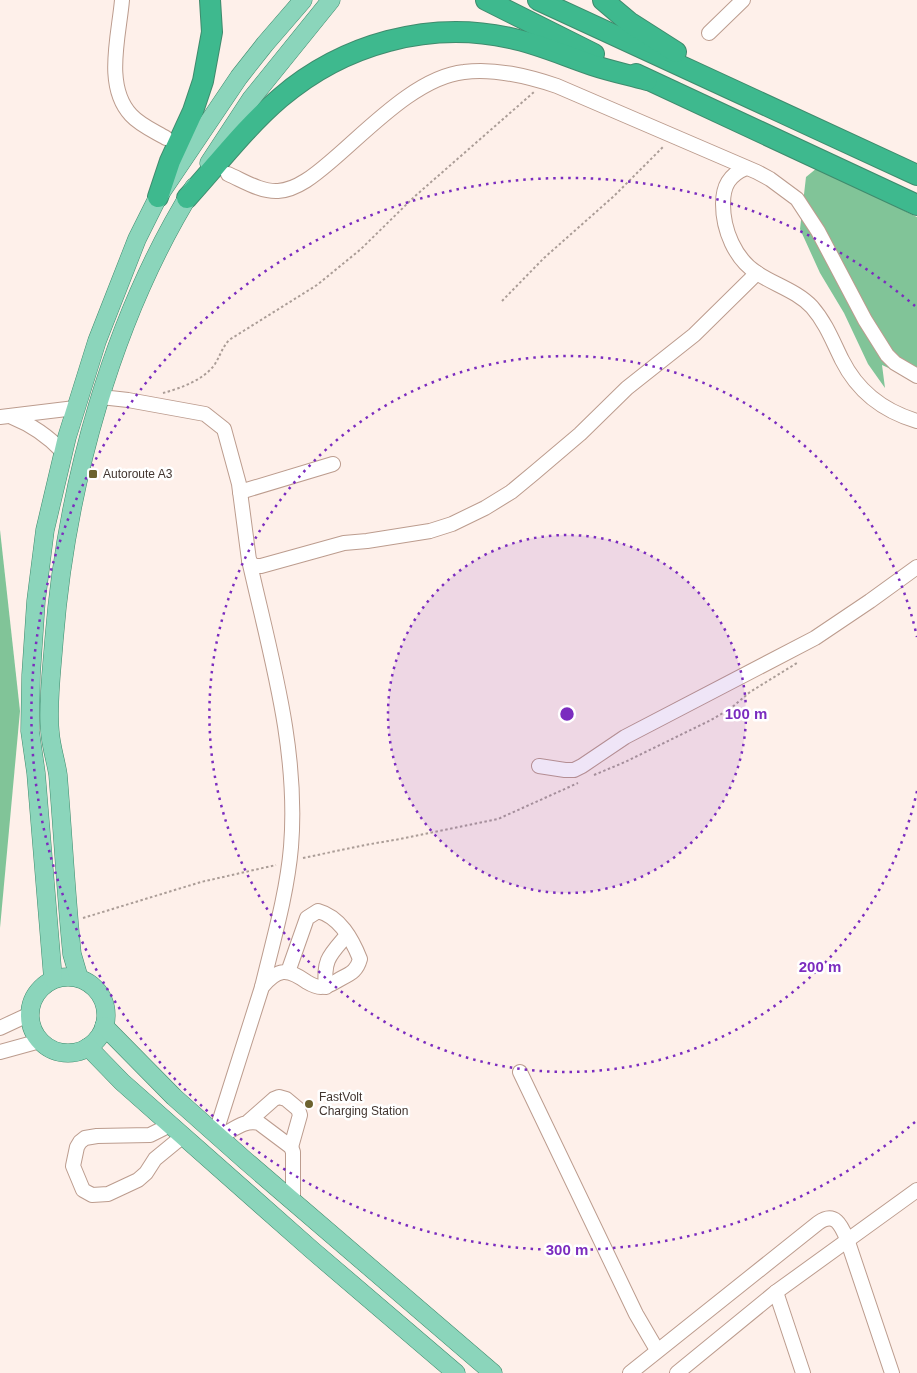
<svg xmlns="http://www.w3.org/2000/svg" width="917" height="1373" font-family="Arial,sans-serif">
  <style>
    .forest { fill: #81c498 }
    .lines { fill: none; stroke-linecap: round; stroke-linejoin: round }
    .minor-casing { stroke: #bc9c8e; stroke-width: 16 }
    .major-casing { stroke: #3f8b6d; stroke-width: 19 }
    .highway-casing { stroke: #3f8b6d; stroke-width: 22 }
    .path { stroke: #ab9d97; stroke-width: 2; stroke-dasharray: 2.5 2.5; stroke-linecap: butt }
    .minor { stroke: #fff; stroke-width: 14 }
    .major { stroke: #8bd5bb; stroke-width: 18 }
    .highway { stroke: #3eb98e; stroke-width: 20 }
    .ring { fill: none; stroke: #7b2cbf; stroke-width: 2.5; stroke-dasharray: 2.5 5 }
    .poi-dot { fill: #6c622f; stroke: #fff; stroke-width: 2 }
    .labels { text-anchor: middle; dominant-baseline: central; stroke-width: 5; stroke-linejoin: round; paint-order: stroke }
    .poi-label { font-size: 12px; fill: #42352f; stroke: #fff; text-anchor: start }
    .centre { fill: #7b2cbf; stroke: #fff; stroke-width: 2.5 }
    .ring-label { font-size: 15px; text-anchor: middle; font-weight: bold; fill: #7b2cbf; stroke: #fff; stroke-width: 5; stroke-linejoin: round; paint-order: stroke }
  </style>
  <rect width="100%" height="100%" fill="#fef0ea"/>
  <!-- forest -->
  <g class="forest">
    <path d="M 817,168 L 917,217 L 917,381 L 882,365 L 885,388 L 868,364 L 844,313 L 820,273 L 800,229 L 806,177 Z"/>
    <path d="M 0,530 L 20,711 L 0,928 Z"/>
  </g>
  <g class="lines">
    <!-- minor casing -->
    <g class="minor-casing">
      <g id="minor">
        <path d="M 122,0 C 119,36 104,86 131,115 C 140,125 154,131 166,138"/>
        <path d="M 709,33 L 743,0"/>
        <path d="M 746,168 C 729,175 723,186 723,204 C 723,230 735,259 757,273 C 775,285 797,291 812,307 C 826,323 833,342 842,360 C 858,392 883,411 917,421"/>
        <path d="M 228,174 C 244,181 261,192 278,191 C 297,190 316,174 330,162 C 366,132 416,77 464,72 C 495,68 527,76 557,86 L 757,172 L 770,179 L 797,199 L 818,231 L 865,320 L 887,355 L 895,363 L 917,376"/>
        <path d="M 101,397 L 128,400 L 205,414 L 224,429 L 239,484 L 249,560 L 253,566 L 261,566 L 344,543 L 367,541 L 430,531 L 452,524 L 485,508 L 511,492 L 534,473 L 580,434 L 627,388 L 694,335 L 757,273"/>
        <path d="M 0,417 L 75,408"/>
        <path d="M 12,417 C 32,425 48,436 63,452"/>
        <path d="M 240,492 L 333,464"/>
        <path d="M 249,560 C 270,654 299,749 291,847 C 287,894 273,941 262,987"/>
        <path d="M 539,766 L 565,770 L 574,770 L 582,766 L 625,737 L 815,638 L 870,601 L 917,567"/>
        <path d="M 326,987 C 323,959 330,955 347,935"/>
        <path d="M 0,1028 L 30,1014"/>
        <path d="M 0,1052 L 40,1041"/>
        <path d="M 520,1072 L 636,1314 L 657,1350"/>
        <path d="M 249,1121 L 274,1099 L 279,1097 L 286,1099 L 298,1109 L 300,1115 L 291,1147"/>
        <path d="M 170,1125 L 150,1135 L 97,1136 L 85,1138 L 80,1142 L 77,1147 L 73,1166 L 83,1190 L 92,1195 L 108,1194 L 138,1180 L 146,1173 L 155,1159 L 183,1136"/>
        <path d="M 216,1132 L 262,987 C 278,968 287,968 307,982 C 312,985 316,987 321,987 C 329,987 336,981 342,978 C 352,973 357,970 360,959 C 352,939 340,917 318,911 L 307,918 L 288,972"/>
        <path d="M 221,1136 C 233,1130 245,1119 259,1123 L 291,1147 L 293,1152 L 293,1200"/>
        <path d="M 776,1292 L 803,1373"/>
        <path d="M 630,1373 L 818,1223 C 835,1211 841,1225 847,1239 L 892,1373"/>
        <path d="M 677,1373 L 776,1292 L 917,1190"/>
      </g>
    </g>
    <!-- major casing -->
    <g class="major-casing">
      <g id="major">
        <path d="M 209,163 L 251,99 L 331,0"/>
        <circle cx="68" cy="1015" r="38"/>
        <path d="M 79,978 L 72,954 C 66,895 63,835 58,775 C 56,761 51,747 50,732 C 47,705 52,668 54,640 C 66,487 112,318 194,187"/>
        <path d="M 53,979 L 36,773 L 30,731 L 31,675 L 36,601 L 45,530 L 67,437 L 97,341 L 137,239 L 158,197 L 239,77 L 265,44 L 303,0"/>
        <path d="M 104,1026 L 174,1097 L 246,1161 L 493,1373"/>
        <path d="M 88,1047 L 122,1082 L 312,1250 L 456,1373"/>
      </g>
    </g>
    <!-- highway casing -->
    <g class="highway-casing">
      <g id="highway">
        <path d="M 486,0 L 594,54"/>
        <path d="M 538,0 L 917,175"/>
        <path d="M 603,0 L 629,22 L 676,52"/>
        <path d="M 636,74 L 917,205"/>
        <path d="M 158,197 L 170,161 L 193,111 L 203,81 L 212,32 L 210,0"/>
        <path d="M 187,198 C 218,164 246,127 280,98 C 343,44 429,20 510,38 C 539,44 565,56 592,65 C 610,71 629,75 647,80"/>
      </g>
    </g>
    <!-- path -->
    <g class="path">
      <path d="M 502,301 L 544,258 L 614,196 L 664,146"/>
      <path d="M 163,393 C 181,388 204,380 215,364 C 220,356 222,348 229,340 L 317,285 L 361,249 L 414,197 L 534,92"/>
      <path d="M 594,775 L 625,762 L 711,720 L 730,709 L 750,692 L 797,663"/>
      <path d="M 303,858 L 365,845 L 400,839 L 498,819 L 578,783"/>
      <path d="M 83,918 L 201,882 L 276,865"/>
    </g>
    <!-- minor -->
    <use href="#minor" class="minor"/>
    <!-- major -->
    <use href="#major" class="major"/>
    <!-- highway -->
    <use href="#highway" class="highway"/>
  </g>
  <!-- distance rings -->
  <circle cx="567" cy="714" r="179" fill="#7b2cbf" fill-opacity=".12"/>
  <g class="ring">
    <circle cx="567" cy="714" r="179"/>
    <path d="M917 791A358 358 0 1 1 917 637"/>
    <path d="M915 1122A536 536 0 1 1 915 306"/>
  </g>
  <!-- markers -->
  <g class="poi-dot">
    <rect x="88" y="469" width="10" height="10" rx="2.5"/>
    <circle cx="309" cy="1104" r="5"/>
  </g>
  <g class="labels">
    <!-- poi labels -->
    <g class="poi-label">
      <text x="103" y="474">Autoroute A3</text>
      <text x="319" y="1097">FastVolt<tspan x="319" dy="14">Charging Station</tspan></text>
    </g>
  </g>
  <circle cx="567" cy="714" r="8" class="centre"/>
  <g class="ring-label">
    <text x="746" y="719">100 m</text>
    <text x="820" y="972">200 m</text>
    <text x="567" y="1255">300 m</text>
  </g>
</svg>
